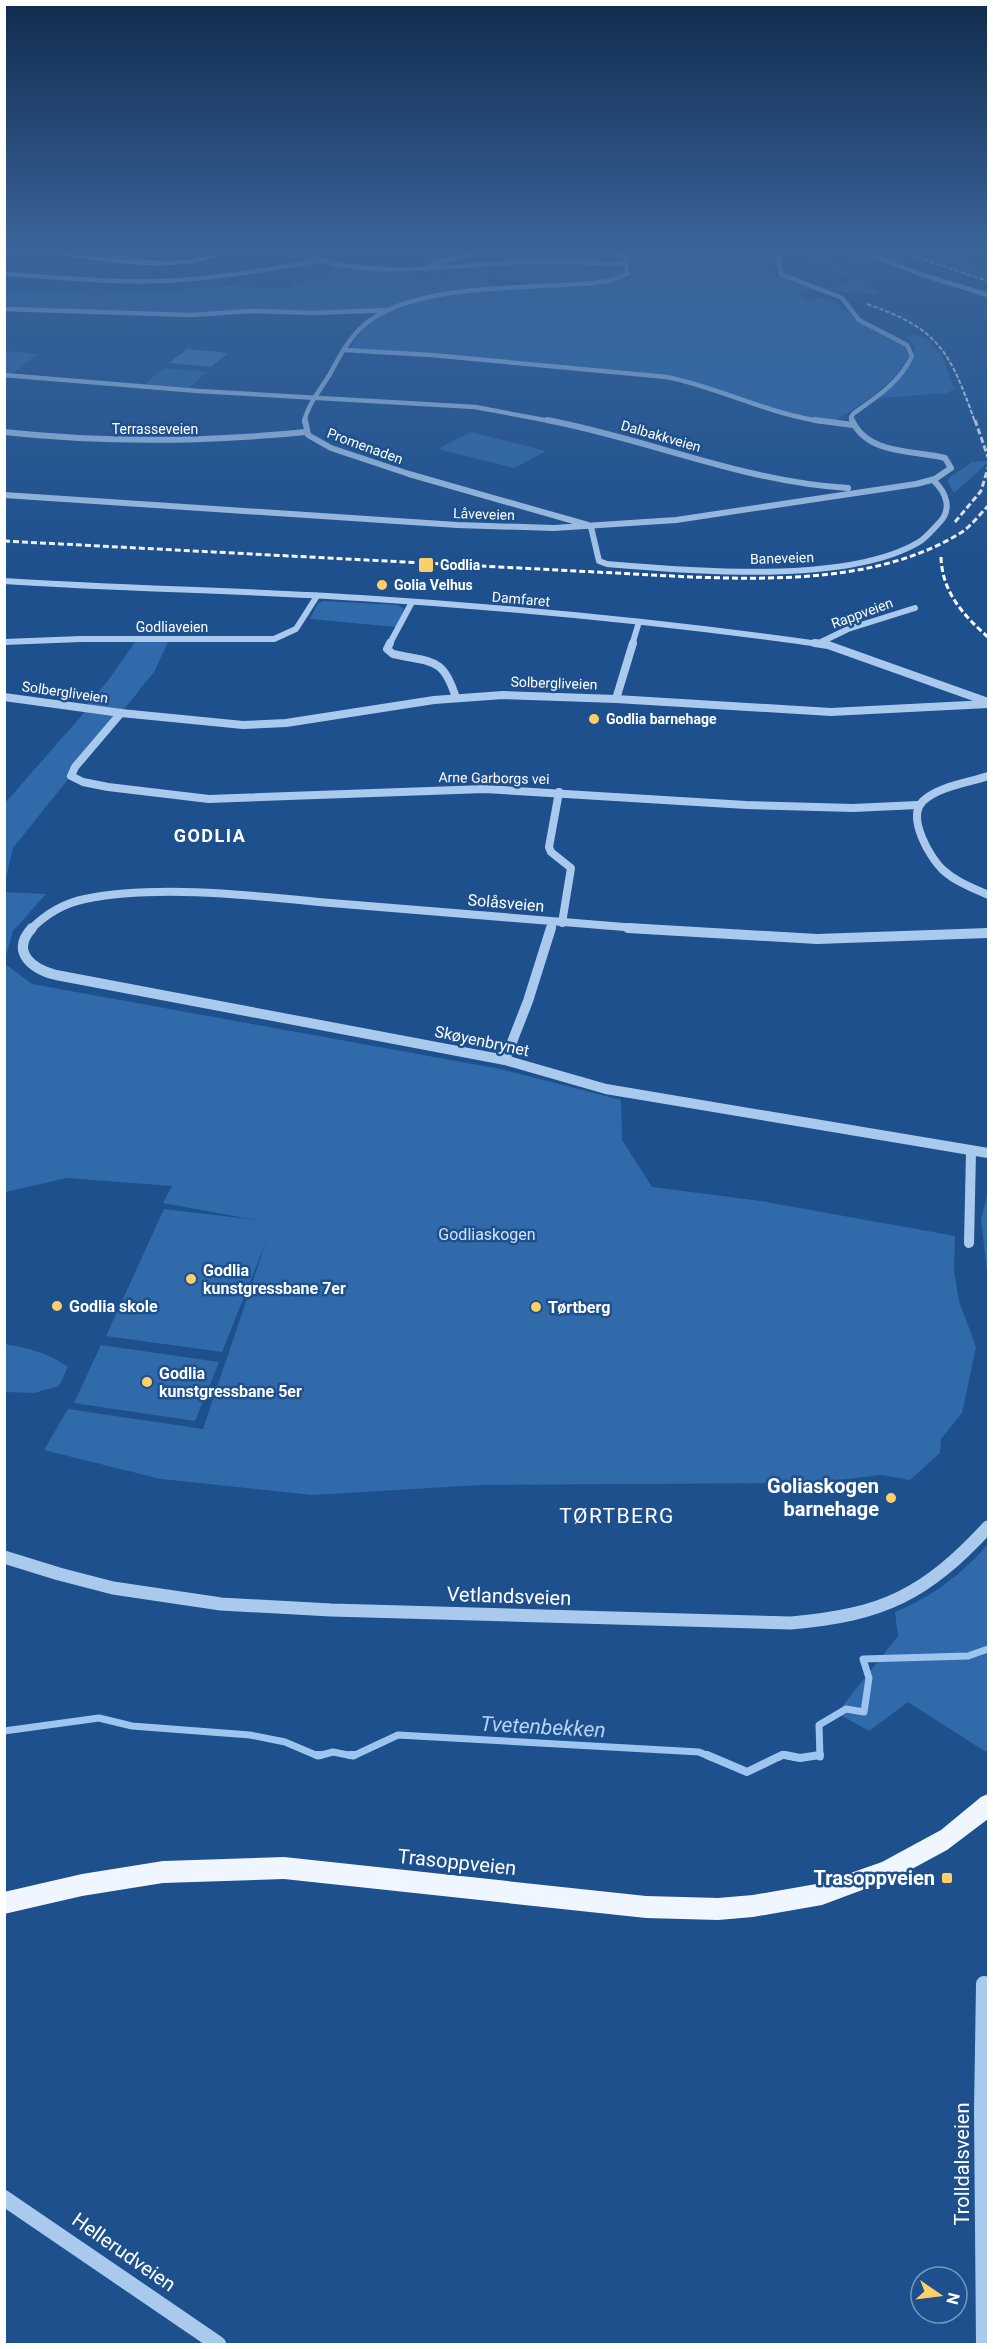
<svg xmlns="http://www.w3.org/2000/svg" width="993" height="2349" font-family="Roboto,sans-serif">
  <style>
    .green { fill: #306aab }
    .water { fill: #416692; stroke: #9dc5ef; stroke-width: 1.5 }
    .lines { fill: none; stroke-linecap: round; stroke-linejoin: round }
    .stream-far2 { stroke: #9dc5ef; stroke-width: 2 }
    .stream-far1 { stroke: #9dc5ef; stroke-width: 7 }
    .stream { stroke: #9dc5ef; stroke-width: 8 }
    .river { fill: #416692; fill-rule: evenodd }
    .building { fill: #4a7cb7 }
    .minor-far5 { stroke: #aacaed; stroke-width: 4.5 }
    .minor-far4 { stroke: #aacaed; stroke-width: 6 }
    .minor-far3 { stroke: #aacaed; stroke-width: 8 }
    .minor-far2 { stroke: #aacaed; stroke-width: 10 }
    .minor-far1 { stroke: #aacaed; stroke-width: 13 }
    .minor { stroke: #aacaed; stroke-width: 16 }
    .major { fill: #f0f6ff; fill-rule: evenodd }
    .rail-far1 { stroke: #fff; stroke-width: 2; stroke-dasharray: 4.5 2; stroke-linecap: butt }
    .rail { stroke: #fff; stroke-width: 3; stroke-dasharray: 6 3; stroke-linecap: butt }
    .poi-dot { fill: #fdcf68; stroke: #1d508d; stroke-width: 2 }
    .labels { text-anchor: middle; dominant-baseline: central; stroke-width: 5; stroke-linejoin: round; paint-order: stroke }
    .far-street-label { font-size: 14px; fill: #fff; stroke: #1d508d }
    .far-poi-label { font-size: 14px; font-weight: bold; fill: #fff; stroke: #1d508d; text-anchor: start }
    .street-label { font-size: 16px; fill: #fff; stroke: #1d508d }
    .park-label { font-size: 16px; fill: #d0e3f9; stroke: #1d508d }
    .poi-label { font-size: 16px; font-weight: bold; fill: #fff; stroke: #1d508d; text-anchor: start }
    .far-district-label { font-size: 18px; font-weight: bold; letter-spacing: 1.5px; fill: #fff; stroke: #1d508d }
    .near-poi-label { font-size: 20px; font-weight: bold; fill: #fff; stroke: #1d508d; text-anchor: end }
    .near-street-label { font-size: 20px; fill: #fff; stroke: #1d508d }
    .near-neighbourhood-label { font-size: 21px; letter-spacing: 1.5px; fill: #fff; stroke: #1d508d }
    .near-water-label { font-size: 21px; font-style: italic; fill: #b6d4f4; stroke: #1d508d }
  </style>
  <rect width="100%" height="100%" fill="#1d508d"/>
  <!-- green -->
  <g class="green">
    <path d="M 788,247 L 812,247 L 879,294 L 846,293 L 826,289 L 851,284 L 844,276 L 810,265 Z"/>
    <path d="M 828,247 L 844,247 L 846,250 L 888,266 L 853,265 Z"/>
    <path d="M 624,252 L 771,254 L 776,260 L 774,273 L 812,288 L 805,294 L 799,296 L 809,301 L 821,298 L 832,301 L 864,325 L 902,343 L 909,355 C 894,385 862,404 834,421 C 777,417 726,387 670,377 L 351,348 C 356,341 360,332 367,325 C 398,295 494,291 537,285 C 518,280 498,281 479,276 L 498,288 C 469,292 403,295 382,314 L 290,314 L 242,312 L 209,315 L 5,309 L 4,292 L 100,295 L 228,286 L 271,288 L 292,287 L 294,282 L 319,281 L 336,265 L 402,270 L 426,279 L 451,277 L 431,275 L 417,271 L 522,263 L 618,265 L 622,267 L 623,273 L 612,279 L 630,280 L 629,259 L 622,253 Z"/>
    <path d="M 914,335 C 941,341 946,366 954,389 L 947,393 L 879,398 C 888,391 918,362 915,349 C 914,345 910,341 907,337 Z"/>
    <path d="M 5,351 L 37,354 L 12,374 L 5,374 Z"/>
    <path d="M 164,368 L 207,372 L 189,388 L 145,384 Z"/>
    <path d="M 471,432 L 546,451 L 514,468 L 438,449 Z"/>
    <path d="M 988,461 L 988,464 L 984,464 L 984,466 L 954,493 L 948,482 L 949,478 L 972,462 Z"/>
    <path d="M 324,601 L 397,605 L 404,609 L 396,627 L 310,619 L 318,603 Z"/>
    <path d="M 138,638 L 170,638 L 154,672 L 13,848 L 5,882 L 5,803 L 90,706 L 87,704 L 107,682 Z"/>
    <path d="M 5,892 L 46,894 L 13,931 L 5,959 Z"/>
    <path d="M 4,963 L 32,984 L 500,1069 L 621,1100 L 622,1140 L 652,1187 L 761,1201 L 955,1236 L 954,1271 L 959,1301 L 976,1347 L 962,1413 L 941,1439 L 940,1453 L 910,1480 L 881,1475 L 812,1483 L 481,1485 L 312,1495 L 161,1479 L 44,1450 L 68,1409 L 203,1429 L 266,1242 L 222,1352 L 106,1336 L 164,1209 L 256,1220 L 163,1203 L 172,1186 L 67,1178 L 5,1192 Z"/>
    <path d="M 988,1192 L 988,1280 L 981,1219 Z"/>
    <path d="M 4,1344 C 29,1348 48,1353 68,1367 L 59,1386 L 34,1393 L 5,1392 Z"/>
    <path d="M 101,1345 L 219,1362 L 195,1421 L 74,1403 Z"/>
    <path d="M 988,1544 L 988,1748 L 986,1752 L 908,1702 L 869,1731 L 837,1713 L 898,1636 L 895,1612 C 933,1596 961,1575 988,1544 Z"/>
  </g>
  <!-- water -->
  <path class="water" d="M 146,250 L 155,254 L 138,258 L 95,254 L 105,251 Z"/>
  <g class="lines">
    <!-- stream-far2 -->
    <g class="stream-far2">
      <path d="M 49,247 L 97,253"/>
      <path d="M 154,256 L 166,255 L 176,247"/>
    </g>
    <!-- stream-far1 -->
    <g class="stream-far1">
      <path d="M 4,1731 L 99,1718 L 132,1726 L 250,1735 L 285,1742 L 318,1756 L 333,1752 L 353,1756 L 398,1735 L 699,1752 L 711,1757"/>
      <path d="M 779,1757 L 783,1755 L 794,1757"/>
      <path d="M 820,1757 L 819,1725 L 846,1709 L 864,1712 L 869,1678 L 863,1659 L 968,1656 L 988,1649"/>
    </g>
    <!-- stream -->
    <g class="stream">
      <path d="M 317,1755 L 320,1755"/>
      <path d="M 350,1755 L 354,1755"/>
      <path d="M 707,1755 L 747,1772 L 782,1755"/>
      <path d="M 785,1755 L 800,1758 L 820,1755"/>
    </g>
    <!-- river -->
    <path class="river" d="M 906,247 L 923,247 L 988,269 L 988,277 L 907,250 Z"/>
  </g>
  <!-- building -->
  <path class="building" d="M 187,349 L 228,353 L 211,367 L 169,363 Z"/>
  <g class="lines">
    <!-- minor-far5 -->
    <g class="minor-far5">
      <path d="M 346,247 L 316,254 L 315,259 C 384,279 456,264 526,262 C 559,261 593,263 627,264"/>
      <path d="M 765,247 L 778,255 L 781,274 L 842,298 L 859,320 L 907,345 L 912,356 C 900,382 877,397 854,413 L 851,417 L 853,422"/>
      <path d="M 852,247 L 920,274 L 988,295"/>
      <path d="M 432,264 L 500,247"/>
      <path d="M 4,274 C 56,277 109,283 161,281 C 214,279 265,270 317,261"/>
      <path d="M 5,309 L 191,315 L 251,311 L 314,313 L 388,310"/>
      <path d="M 345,350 L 431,355 L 667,377 C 721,388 770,415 826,422"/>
      <path d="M 4,375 L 198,391 L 475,407 L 555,422"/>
      <path d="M 304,422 C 308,404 321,389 330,374 C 339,357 349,338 364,325 C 415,282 530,289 594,283 L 612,280 L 627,274 L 625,256 L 594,247"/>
    </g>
    <!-- minor-far4 -->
    <g class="minor-far4">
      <path d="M 305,420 L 308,435 L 331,448 L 409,474 L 588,525"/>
      <path d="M 547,420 C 648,439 744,482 848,488"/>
      <path d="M 815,420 L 853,425"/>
      <path d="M 4,432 C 105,443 205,442 306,432"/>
      <path d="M 4,495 L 457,525 L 554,528 L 676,520 L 916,484 L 935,479 L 951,468 L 945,458 C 914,450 867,455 852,420"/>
      <path d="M 591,527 L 599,561 L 607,564 C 689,571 847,585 919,542 C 926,538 933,529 939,523 C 953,509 946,492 933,480"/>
      <path d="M 4,581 C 123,589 242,590 361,598 C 517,608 672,623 826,645"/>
      <path d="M 4,642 L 81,639 L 274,639 L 296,629 L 317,596"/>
      <path d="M 819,643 L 848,629 L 915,608"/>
      <path d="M 389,645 L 412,602"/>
      <path d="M 632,645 L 639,622"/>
    </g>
    <!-- minor-far3 -->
    <g class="minor-far3">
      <path d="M 390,643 L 387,649 L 393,654 C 432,663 443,656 456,698"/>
      <path d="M 815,643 L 828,645 L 988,702"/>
      <path d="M 4,697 L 121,713 L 243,725 L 286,723 L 434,700 L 503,695 L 616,699 L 831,712 L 988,704"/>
      <path d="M 616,699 L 633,643"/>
      <path d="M 121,713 L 75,767 L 71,776 L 83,782 L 108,787 L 209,799 L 485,789 L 746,805 L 853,808 L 918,805"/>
      <path d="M 988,776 C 968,783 940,786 923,801 C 906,817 930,858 943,870 C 956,882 973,888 988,895"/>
      <path d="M 559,792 L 549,847 L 551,852 L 571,868 L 562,923"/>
      <path d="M 31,929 C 46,914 65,903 85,899 C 158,884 257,896 331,903 C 437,912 543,921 649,929"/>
      <path d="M 551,929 L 553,922"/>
    </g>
    <!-- minor-far2 -->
    <g class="minor-far2">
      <path d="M 32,928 C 10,952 32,969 56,975 L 505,1060 L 606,1089 L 988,1153"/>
      <path d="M 628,928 L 817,939 L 988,933"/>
      <path d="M 505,1060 L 528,1001 L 551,928"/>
      <path d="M 969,1243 L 971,1152"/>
    </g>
    <!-- minor-far1 -->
    <path class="minor-far1" d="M 4,1557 L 59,1574 L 113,1588 L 221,1604 L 331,1610 L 791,1623 C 883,1615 925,1595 988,1527"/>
    <!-- minor -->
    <g class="minor">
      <path d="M 4,2198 L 218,2344"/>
      <path d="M 984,2344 L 982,2112 L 984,1984 L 988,1985"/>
    </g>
    <!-- major -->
    <g class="major">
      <path d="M 19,247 L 98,257 L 161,261 L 189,260 L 211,255 L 225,247 L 232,247 C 193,278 106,262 60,255 C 47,253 30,253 19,247 Z"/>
      <path d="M 988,1794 L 988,1819 L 947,1850 L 897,1877 L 822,1905 L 753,1917 L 718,1920 L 646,1918 L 284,1879 L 163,1883 L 82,1896 L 4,1914 L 4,1892 L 82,1874 L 163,1861 L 284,1857 L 646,1896 L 718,1898 L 753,1895 L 822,1883 L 882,1862 L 941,1830 L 981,1797 Z"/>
    </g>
    <!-- rail-far1 -->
    <g class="rail-far1">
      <path d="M 887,247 L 988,281"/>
      <path d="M 867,304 C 940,329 950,352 975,422"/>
    </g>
    <!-- rail -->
    <g class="rail">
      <path d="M 975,420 L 988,457"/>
      <path d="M 955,522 L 981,491 L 988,468"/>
      <path d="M 4,541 L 691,577 C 780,580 884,581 962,532 C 972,525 980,514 988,506"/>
      <path d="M 941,557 C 942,592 963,615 988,637"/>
    </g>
  </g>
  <!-- sky -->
  <linearGradient id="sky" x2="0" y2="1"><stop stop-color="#102c4e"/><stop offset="0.43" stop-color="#3a649a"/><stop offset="1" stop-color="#3a649a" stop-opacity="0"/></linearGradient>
  <rect width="993" height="576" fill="url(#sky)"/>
  <!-- markers -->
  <g class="poi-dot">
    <rect x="418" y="557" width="16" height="16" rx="3"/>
    <circle cx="382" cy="585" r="6"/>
    <circle cx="594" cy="719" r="6"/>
    <circle cx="191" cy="1279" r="6"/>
    <circle cx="57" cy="1306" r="6"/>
    <circle cx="536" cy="1307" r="6"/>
    <circle cx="147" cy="1382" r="6"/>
    <circle cx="891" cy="1498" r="6"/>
    <rect x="941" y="1872" width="12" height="12" rx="3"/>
  </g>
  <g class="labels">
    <!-- far-street labels -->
    <g class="far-street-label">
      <text x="155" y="429">Terrasseveien</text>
      <text transform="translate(661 436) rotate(16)">Dalbakkveien</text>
      <text transform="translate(365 446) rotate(20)">Promenaden</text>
      <text transform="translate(484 514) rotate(2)">Låveveien</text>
      <text transform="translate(782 558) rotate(-2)">Baneveien</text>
      <text transform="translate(521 599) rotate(5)">Damfaret</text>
      <text transform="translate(862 613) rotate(-20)">Rappveien</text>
      <text x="172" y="627">Godliaveien</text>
      <text transform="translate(554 683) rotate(2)">Solbergliveien</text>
      <text transform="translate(65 692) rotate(8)">Solbergliveien</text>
      <text transform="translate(494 778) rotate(1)">Arne Garborgs vei</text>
    </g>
    <!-- far-poi labels -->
    <g class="far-poi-label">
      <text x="440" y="565">Godlia</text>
      <text x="394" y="585">Golia Velhus</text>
      <text x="606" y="719">Godlia barnehage</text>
    </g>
    <!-- street labels -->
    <g class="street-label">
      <text transform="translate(506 903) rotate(5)">Solåsveien</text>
      <text transform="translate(482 1041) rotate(12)">Skøyenbrynet</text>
    </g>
    <!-- park labels -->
    <g class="park-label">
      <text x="487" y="1234">Godliaskogen</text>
    </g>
    <!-- poi labels -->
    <g class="poi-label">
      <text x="203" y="1270">Godlia<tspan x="203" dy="18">kunstgressbane 7er</tspan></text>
      <text x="69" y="1306">Godlia skole</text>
      <text x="548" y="1307">Tørtberg</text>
      <text x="159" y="1373">Godlia<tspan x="159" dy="18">kunstgressbane 5er</tspan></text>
    </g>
    <!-- far-district labels -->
    <g class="far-district-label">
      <text x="210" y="835">GODLIA</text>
    </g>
    <!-- near-poi labels -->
    <g class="near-poi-label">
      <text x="879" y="1486">Goliaskogen<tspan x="879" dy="23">barnehage</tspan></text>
      <text x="935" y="1878">Trasoppveien</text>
    </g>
    <!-- near-street labels -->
    <g class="near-street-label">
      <text transform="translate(509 1596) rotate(2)">Vetlandsveien</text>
      <text transform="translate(457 1862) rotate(6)">Trasoppveien</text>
      <text transform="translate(962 2164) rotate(-90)">Trolldalsveien</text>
      <text transform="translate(124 2252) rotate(35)">Hellerudveien</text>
    </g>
    <!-- near-neighbourhood labels -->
    <g class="near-neighbourhood-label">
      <text x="617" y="1516">TØRTBERG</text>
    </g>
    <!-- near-water labels -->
    <g class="near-water-label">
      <text transform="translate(543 1727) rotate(3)">Tvetenbekken</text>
    </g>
  </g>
  <!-- border -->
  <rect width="993" height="2349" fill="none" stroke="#ffffff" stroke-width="12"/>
  <!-- north arrow -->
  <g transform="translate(939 2295) rotate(104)"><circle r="28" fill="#1d508d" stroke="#7796bb" stroke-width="1.5"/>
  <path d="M0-4.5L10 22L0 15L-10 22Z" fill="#fdcf68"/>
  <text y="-9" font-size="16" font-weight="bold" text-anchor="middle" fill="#ffffff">N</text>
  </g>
</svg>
